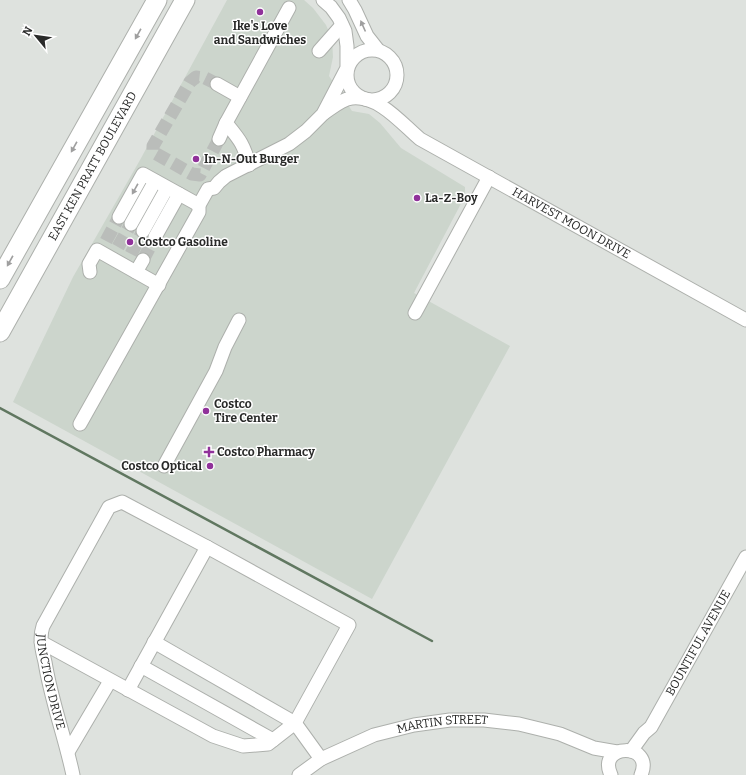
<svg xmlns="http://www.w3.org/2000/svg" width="746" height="775" font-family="Bitter,serif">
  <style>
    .built { fill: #ccd5cc }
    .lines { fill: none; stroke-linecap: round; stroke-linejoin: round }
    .stream { stroke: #607760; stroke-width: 2.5 }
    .minor-tunnel { stroke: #babdba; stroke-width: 13; stroke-dasharray: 13 6; stroke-linecap: butt }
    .minor-casing { stroke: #adb0ac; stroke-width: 15 }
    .highway-casing { stroke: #adb0ac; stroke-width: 21 }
    .minor { stroke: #fff; stroke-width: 13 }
    .highway { stroke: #fff; stroke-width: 19 }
    .oneway { fill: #9f9f9f }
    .poi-dot { fill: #90319a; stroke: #fff; stroke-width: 1.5 }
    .labels { text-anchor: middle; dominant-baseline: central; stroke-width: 3; stroke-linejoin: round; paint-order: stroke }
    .poi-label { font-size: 12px; font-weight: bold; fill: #292a29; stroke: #fff; text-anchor: start }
    .street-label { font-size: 12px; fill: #292a29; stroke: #fff }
  </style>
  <rect width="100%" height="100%" fill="#dee2de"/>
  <!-- built -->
  <path class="built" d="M 227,0 L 304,0 L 313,8 L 326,25 L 332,39 L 333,57 L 329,76 L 352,111 L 369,114 L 380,123 L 401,148 L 465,187 L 465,196 L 414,293 L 510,346 L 372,599 L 13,402 L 73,277 L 140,160 Z"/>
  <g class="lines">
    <!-- stream -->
    <path class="stream" d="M 0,408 L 432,641"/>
    <!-- minor-tunnel -->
    <g class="minor-tunnel">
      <path d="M 217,84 L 205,78 L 196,77 L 190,82 L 153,146 L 153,152 L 192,174 L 200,175 L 219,139"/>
      <path d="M 106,241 L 119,217"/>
      <path d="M 118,247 L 131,224"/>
      <path d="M 131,254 L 143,231"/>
      <path d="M 143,260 L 155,237"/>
    </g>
    <!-- minor casing -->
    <g class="minor-casing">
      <g id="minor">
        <path d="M 349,0 L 355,10 L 367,36 L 378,50"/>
        <circle cx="372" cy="75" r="25"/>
        <path d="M 319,51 L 342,25"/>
        <path d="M 217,84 L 240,97"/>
        <path id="s1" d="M 324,113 C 333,107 342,99 352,98 C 379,95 402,124 420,139 L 746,320"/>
        <path d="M 219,139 L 226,123"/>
        <path d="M 249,165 C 244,144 239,139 226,123 L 289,8"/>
        <path d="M 119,217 L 143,174 L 199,205"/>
        <path d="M 131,224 L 155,181"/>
        <path d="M 143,231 L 167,188"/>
        <path d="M 155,237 L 179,194"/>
        <path d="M 90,272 L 89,264 L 97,250 L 159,285"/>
        <path d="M 136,272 L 143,260"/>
        <path d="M 415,313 L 489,177"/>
        <path d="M 80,424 L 199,212 L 199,205 L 208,189 L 214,188 L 219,182 L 226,176 L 289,144 L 306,131 L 323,114 L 347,68 L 347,46 L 345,31 L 339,18 L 331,7 L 323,0"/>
        <path d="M 164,466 L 216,371 L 225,347 L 239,320"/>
        <path id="s2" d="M 41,642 L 213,736 L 243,746 L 268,744 L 295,723 L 349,625 L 207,547 L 122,502 L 109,507 L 43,626 C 39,638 42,650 45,662 C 51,700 65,737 73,775"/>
        <path d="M 154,642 L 295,723 L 321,759"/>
        <path d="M 141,666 L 273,740"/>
        <path d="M 128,690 L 207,547"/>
        <path id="s3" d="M 631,751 L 644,733 L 651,727 L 746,557"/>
        <path d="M 68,752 L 110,681"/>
        <path id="s4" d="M 299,775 L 321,759 L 374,735 L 414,725 L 450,720 L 484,720 L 519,724 L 560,734 L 594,748 L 617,752"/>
        <path d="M 611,775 C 596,743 655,742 641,775"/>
      </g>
    </g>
    <!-- highway casing -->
    <g class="highway-casing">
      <g id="highway">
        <path d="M 0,279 L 157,0"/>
        <path id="s5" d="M 0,332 L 185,0"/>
      </g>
    </g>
    <!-- minor -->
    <use href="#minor" class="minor"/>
    <!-- highway -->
    <use href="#highway" class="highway"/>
  </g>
  <!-- one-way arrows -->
  <defs><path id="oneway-solid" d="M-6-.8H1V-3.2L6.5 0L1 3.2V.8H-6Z"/></defs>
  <g class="oneway">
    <use href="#oneway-solid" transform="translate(363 26) rotate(-114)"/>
    <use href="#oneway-solid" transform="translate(138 34) rotate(119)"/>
    <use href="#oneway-solid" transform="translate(74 147) rotate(119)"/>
    <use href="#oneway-solid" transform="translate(135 189) rotate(119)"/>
    <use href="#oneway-solid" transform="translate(10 261) rotate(119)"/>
  </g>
  <!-- markers -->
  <g class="poi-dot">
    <circle cx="260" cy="12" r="4"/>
    <circle cx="196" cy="159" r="4"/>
    <circle cx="417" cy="198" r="4"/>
    <circle cx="130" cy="242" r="4"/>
    <circle cx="206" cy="411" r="4"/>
    <path d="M207 446h4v4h4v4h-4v4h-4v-4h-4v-4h4z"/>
    <circle cx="210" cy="466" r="4"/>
  </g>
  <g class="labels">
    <!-- poi labels -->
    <g class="poi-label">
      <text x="260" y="26" text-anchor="middle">Ike's Love<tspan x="260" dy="14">and Sandwiches</tspan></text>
      <text x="204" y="159">In-N-Out Burger</text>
      <text x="425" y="198">La-Z-Boy</text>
      <text x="138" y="242">Costco Gasoline</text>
      <text x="214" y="404">Costco<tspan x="214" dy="14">Tire Center</tspan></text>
      <text x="217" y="452">Costco Pharmacy</text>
      <text x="202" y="466" text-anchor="end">Costco Optical</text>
    </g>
    <!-- street labels -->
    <g class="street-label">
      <text stroke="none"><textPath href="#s5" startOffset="190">EAST KEN PRATT BOULEVARD</textPath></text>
      <text stroke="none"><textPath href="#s1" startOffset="287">HARVEST MOON DRIVE</textPath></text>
      <text stroke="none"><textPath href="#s3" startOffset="128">BOUNTIFUL AVENUE</textPath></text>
      <text stroke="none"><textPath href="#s2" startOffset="864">JUNCTION DRIVE</textPath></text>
      <text stroke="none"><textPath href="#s4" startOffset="155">MARTIN STREET</textPath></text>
    </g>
  </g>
  <!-- north arrow -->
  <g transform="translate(36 36) rotate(299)" stroke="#ffffff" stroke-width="3" paint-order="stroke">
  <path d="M0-3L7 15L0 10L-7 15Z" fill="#292a29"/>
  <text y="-6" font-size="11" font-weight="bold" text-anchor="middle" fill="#292a29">N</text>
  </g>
</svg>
